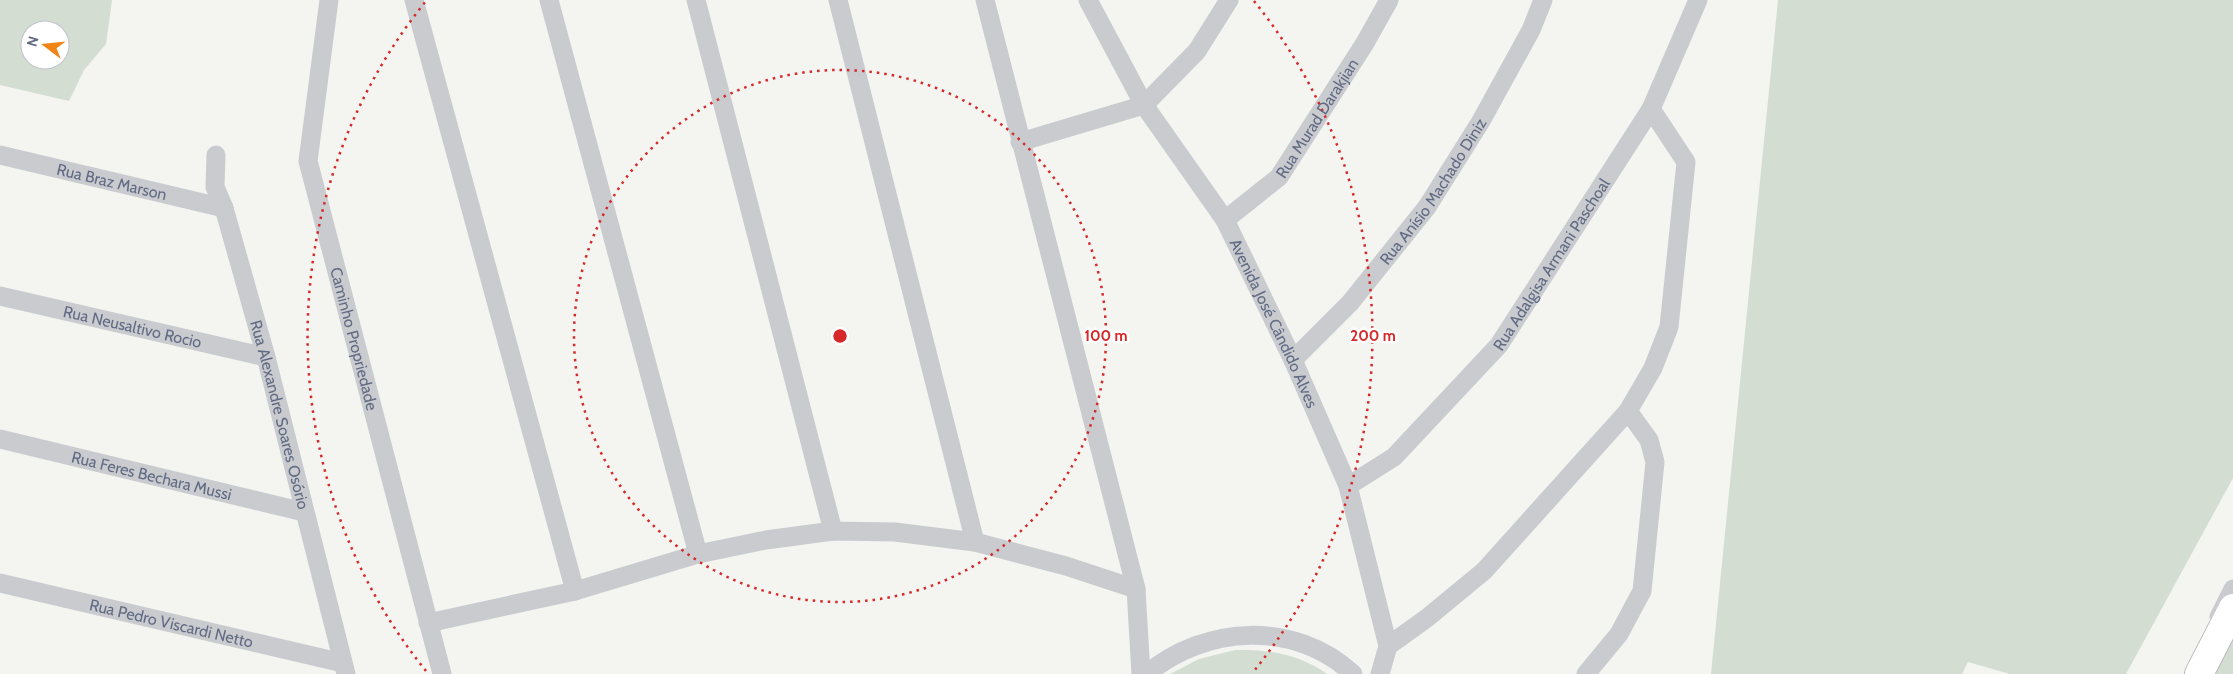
<svg xmlns="http://www.w3.org/2000/svg" width="2233" height="674" font-family="Cabin,sans-serif">
  <style>
    .green { fill: #d3ddd1; fill-rule: evenodd }
    .lines { fill: none; stroke-linecap: round; stroke-linejoin: round }
    .highway-casing { stroke: #b9babe; stroke-width: 30 }
    .minor { stroke: #c9cbcf; stroke-width: 19 }
    .highway { stroke: #fff; stroke-width: 28 }
    .ring { fill: none; stroke: #d62828; stroke-width: 2.5; stroke-dasharray: 2.5 5 }
    .labels { text-anchor: middle; dominant-baseline: central; stroke-width: 5; stroke-linejoin: round; paint-order: stroke }
    .street-label { font-size: 16px; fill: #626b84; stroke: #fff }
    .centre { fill: #d62828; stroke: #fff; stroke-width: 2.5 }
    .ring-label { font-size: 15px; text-anchor: middle; font-weight: bold; fill: #d62828; stroke: #fff; stroke-width: 5; stroke-linejoin: round; paint-order: stroke }
  </style>
  <rect width="100%" height="100%" fill="#f4f5f1"/>
  <!-- green -->
  <g class="green">
    <path d="M 0,0 L 112,0 L 106,44 L 84,70 L 69,101 L 0,85 ZM 30,30 L 60,30 L 60,60 L 30,60 Z"/>
    <path d="M 1778,0 L 2233,0 L 2233,478 L 2126,674 L 2010,674 L 1968,662 L 1962,674 L 1711,674 Z"/>
    <path d="M 2233,629 L 2233,674 L 2210,674 Z"/>
    <path d="M 1235,650 C 1268,649 1300,654 1327,674 L 1170,674 L 1199,659 Z"/>
  </g>
  <g class="lines">
    <!-- highway casing -->
    <g class="highway-casing">
      <path id="highway" d="M 2199,674 L 2233,608"/>
    </g>
    <!-- minor -->
    <g class="minor">
      <path id="s1" d="M 329,0 L 308,161 L 442,674"/>
      <path d="M 414,0 L 575,591"/>
      <path d="M 549,0 L 698,554"/>
      <path d="M 696,0 L 833,531"/>
      <path d="M 838,0 L 975,542"/>
      <path d="M 985,0 L 1136,589 L 1141,674"/>
      <path id="s2" d="M 1088,0 L 1144,105 L 1225,220 L 1293,360 L 1348,486 L 1388,646 L 1380,674"/>
      <path d="M 1020,142 L 1144,105 L 1197,51 L 1229,0"/>
      <path id="s3" d="M 0,155 L 224,208"/>
      <path id="s4" d="M 216,155 L 215,187 L 224,208 L 266,357 L 346,674"/>
      <path id="s5" d="M 1225,220 L 1279,177 L 1365,43 L 1389,0"/>
      <path id="s6" d="M 0,296 L 266,357"/>
      <path id="s7" d="M 1293,360 L 1350,303 L 1427,207 L 1481,121 L 1531,30 L 1543,0"/>
      <path id="s8" d="M 0,439 L 304,512"/>
      <path id="s9" d="M 1348,486 L 1394,457 L 1499,345 L 1651,109 L 1698,0"/>
      <path id="s10" d="M 0,583 L 343,663"/>
      <path d="M 2219,617 L 2233,589"/>
      <path d="M 428,623 L 575,591 L 698,554 L 766,540 L 833,531 L 895,532 L 975,542 L 1066,566 L 1136,589"/>
      <path d="M 1388,646 L 1427,618 L 1484,571 L 1628,411 L 1653,368 L 1669,327 L 1686,162 L 1651,109"/>
      <path d="M 1147,674 C 1205,625 1296,620 1353,674"/>
      <path d="M 1586,674 L 1619,634 L 1642,591 L 1655,462 L 1649,440 L 1628,411"/>
    </g>
    <!-- highway -->
    <use href="#highway" class="highway"/>
  </g>
  <!-- distance rings -->
  <g class="ring">
    <circle cx="840" cy="336" r="266"/>
    <path d="M426 671A533 533 0 0 1 426 1M1254 1A533 533 0 0 1 1254 671"/>
  </g>
  <g class="labels">
    <!-- street labels -->
    <g class="street-label">
      <text stroke="none"><textPath href="#s5" startOffset="139">Rua Murad Darakjian</textPath></text>
      <text stroke="none"><textPath href="#s3" startOffset="115">Rua Braz Marson</textPath></text>
      <text stroke="none"><textPath href="#s7" startOffset="220">Rua Anísio Machado Diniz</textPath></text>
      <text stroke="none"><textPath href="#s9" startOffset="304">Rua Adalgisa Armani Paschoal</textPath></text>
      <text stroke="none"><textPath href="#s2" startOffset="374">Avenida José Cândido Alves</textPath></text>
      <text stroke="none"><textPath href="#s6" startOffset="136">Rua Neusaltivo Rocio</textPath></text>
      <text stroke="none"><textPath href="#s1" startOffset="346">Caminho Propriedade</textPath></text>
      <text stroke="none"><textPath href="#s4" startOffset="269">Rua Alexandre Soares Osório</textPath></text>
      <text stroke="none"><textPath href="#s8" startOffset="156">Rua Feres Bechara Mussi</textPath></text>
      <text stroke="none"><textPath href="#s10" startOffset="176">Rua Pedro Viscardi Netto</textPath></text>
    </g>
  </g>
  <circle cx="840" cy="336" r="8" class="centre"/>
  <g class="ring-label">
    <text x="1106" y="341">100 m</text>
    <text x="1373" y="341">200 m</text>
  </g>
  <!-- north arrow -->
  <g transform="translate(45 45) rotate(286)"><circle r="24" fill="#ffffff" stroke="#c0c4ce"/>
  <path d="M0-4L9 19L0 12L-9 19Z" fill="#f08415"/>
  <text y="-8" font-size="14" font-weight="bold" text-anchor="middle" fill="#626b84">N</text>
  </g>
</svg>
